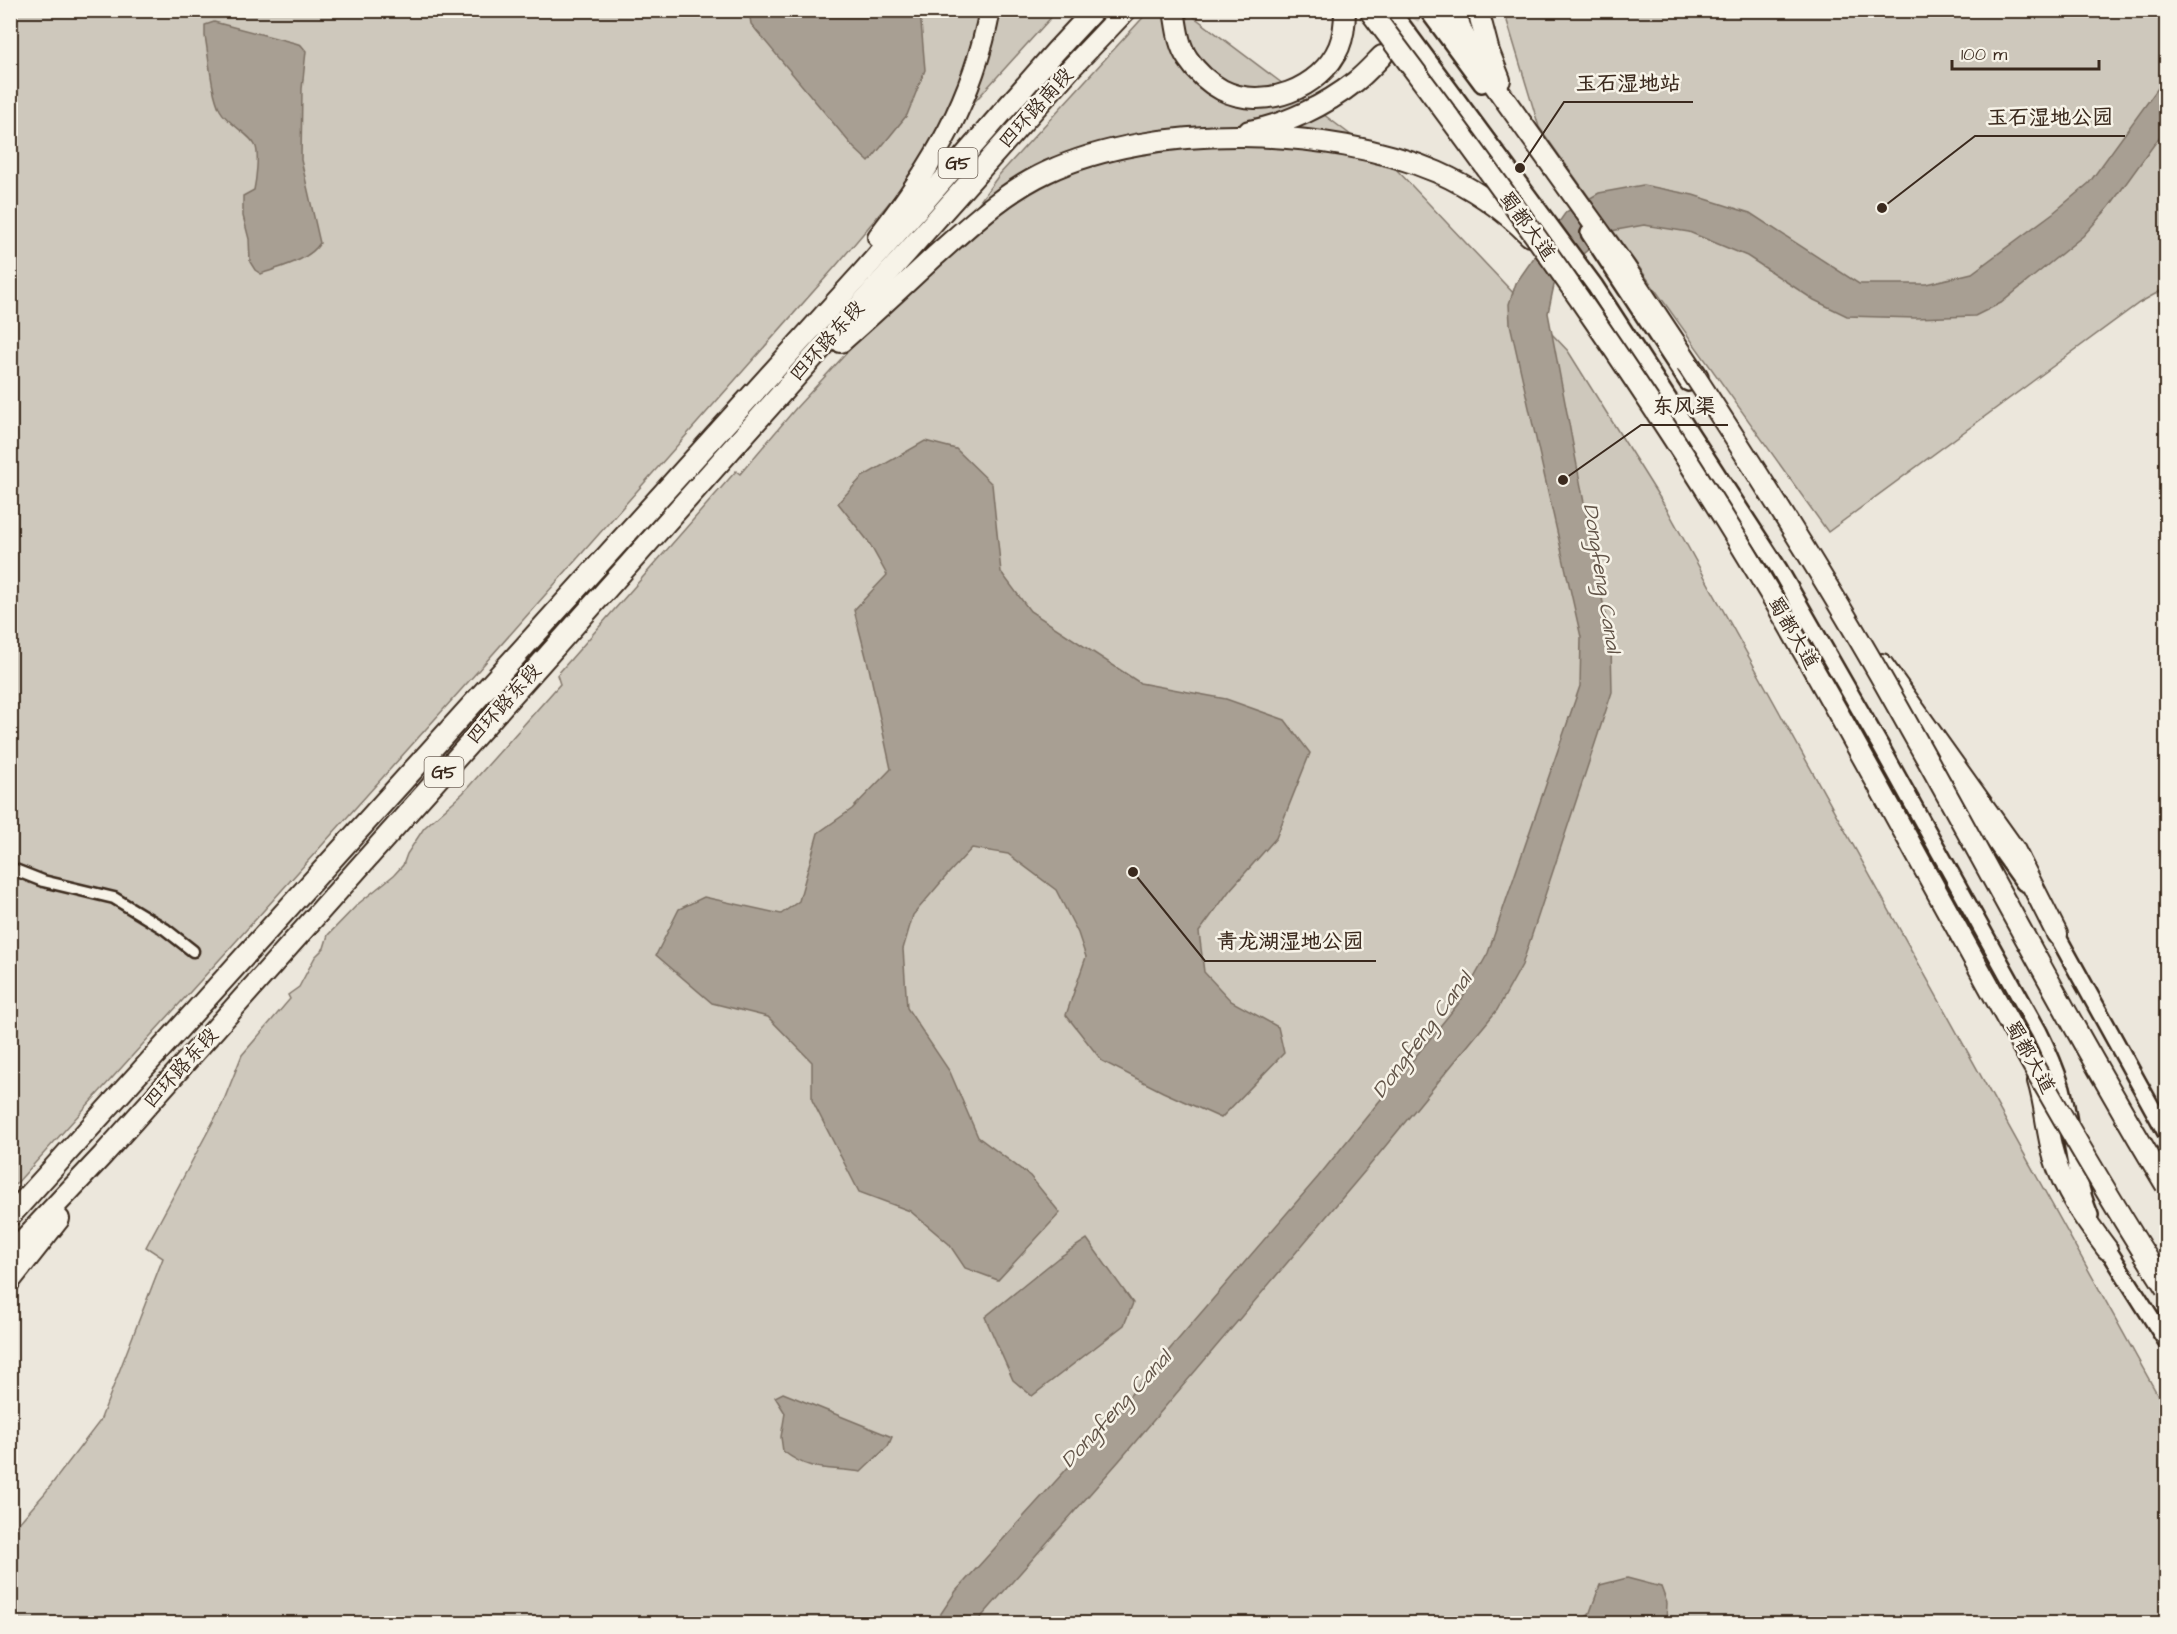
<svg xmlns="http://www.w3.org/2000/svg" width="2177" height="1634" font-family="'Architects Daughter','LXGW WenKai TC',sans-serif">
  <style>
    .green { fill: #cec8bc; stroke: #84796d; stroke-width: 1.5 }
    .water { fill: #a89f93; stroke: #7c7064; stroke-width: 1.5 }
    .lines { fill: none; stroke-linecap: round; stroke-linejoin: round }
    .highway-tunnel { stroke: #c9c1b6; stroke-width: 20; stroke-dasharray: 20 10; stroke-linecap: butt }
    .street-casing { stroke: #3b2a1e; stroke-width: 15 }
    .secondary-casing { stroke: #3b2a1e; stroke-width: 20 }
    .highway-casing { stroke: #3b2a1e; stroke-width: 24 }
    .street { stroke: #f7f3e8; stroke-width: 10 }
    .secondary { stroke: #f7f3e8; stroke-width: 15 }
    .highway { stroke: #f7f3e8; stroke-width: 20 }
    .highway-bridge-casing { stroke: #3b2a1e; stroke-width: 24; stroke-linecap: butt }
    .highway-bridge { stroke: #f7f3e8; stroke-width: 20 }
    .labels { text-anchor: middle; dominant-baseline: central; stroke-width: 5; stroke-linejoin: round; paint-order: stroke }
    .shield { fill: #f7f3e8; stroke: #73665b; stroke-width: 1.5 }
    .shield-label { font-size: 18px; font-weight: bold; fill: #3b2a1e }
    .street-label { font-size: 20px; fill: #3b2a1e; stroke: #f7f3e8 }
    .water-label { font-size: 21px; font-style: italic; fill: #615347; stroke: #f7f3e8 }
    .leader { fill: none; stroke: #3b2a1e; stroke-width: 2 }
    .callout-dot { fill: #3b2a1e; stroke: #f7f3e8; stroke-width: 2 }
    .callout-label { font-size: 21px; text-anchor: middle; font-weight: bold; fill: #3b2a1e; stroke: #f7f3e8; stroke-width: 5; stroke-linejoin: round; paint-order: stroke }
  </style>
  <rect width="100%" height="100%" fill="#ece7dc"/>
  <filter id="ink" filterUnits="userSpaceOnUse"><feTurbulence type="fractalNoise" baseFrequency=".0167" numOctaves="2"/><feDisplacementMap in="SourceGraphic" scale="12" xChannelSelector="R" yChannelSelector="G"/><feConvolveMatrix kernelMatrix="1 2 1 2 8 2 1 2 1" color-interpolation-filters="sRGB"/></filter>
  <g filter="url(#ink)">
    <!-- green -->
    <g class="green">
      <path d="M 11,11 L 1057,11 L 968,109 L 835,267 L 477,672 L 230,948 L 16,1184 L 11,1187 Z"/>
      <path d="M 1149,11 L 1186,11 L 1396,169 L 1568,351 L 1668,511 L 2166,1410 L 2166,1623 L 11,1624 L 11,1532 L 45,1493 L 100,1421 L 163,1258 L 146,1247 L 222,1105 L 242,1055 L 290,999 L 288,995 L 299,987 L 315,957 L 324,948 L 328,935 L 358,904 L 394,875 L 403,865 L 407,854 L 424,828 L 463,793 L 560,684 L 557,675 L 736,471 L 740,474 L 796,408 L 957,233 L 999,175 Z"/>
      <path d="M 1504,11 L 2166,11 L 2166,288 L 2139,303 L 1828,532 L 1539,127 Z"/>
    </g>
    <!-- water -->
    <g class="water">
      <path d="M 749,11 L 920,11 L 925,70 L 907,115 L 869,162 L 854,148 L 751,24 Z"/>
      <path d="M 214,22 L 295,43 L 301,45 L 306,51 L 302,89 L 301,160 L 320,243 C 309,261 279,267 261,274 L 255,270 L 250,262 L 249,239 L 243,216 L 243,196 L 254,190 C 256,180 259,157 256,147 C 251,134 228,125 220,110 C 211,92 209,57 205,36 L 205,25 Z"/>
      <path d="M 2166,77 L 2166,128 L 2109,207 L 2083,236 L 2001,303 L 1975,316 L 1915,318 L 1847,316 L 1814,300 L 1747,256 L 1689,232 L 1644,225 L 1611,231 L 1556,276 L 1548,313 L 1611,645 L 1612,692 L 1522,965 L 1497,1010 L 1365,1171 L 1119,1461 L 976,1623 L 934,1624 L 956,1591 L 1064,1472 L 1318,1177 L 1462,999 L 1488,953 L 1580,686 L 1581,637 L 1510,324 L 1509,304 L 1516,283 L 1566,212 L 1599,193 L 1643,185 L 1693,195 L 1750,213 L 1859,284 L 1926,284 L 1972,273 L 2053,213 L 2089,183 Z"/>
      <path d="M 925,441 L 956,449 L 992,484 L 1001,572 L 1030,611 L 1140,683 L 1226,699 L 1285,720 L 1310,753 L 1276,838 L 1230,890 L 1199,932 L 1204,972 L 1231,1001 L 1278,1027 L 1284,1053 L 1221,1118 L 1163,1092 L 1102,1061 L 1066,1015 L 1086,957 L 1078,933 L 1056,890 L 1008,854 L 972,848 L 948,874 L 913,915 L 903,949 L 907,1008 L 950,1072 L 978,1137 L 1030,1176 L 1060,1213 L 998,1280 L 965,1268 L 949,1244 L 910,1211 L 859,1192 L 812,1100 L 812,1062 L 768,1017 L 712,1003 L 656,955 L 679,909 L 704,897 L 781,914 L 799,901 L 818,833 L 852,809 L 891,769 L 869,668 L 854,610 L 887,575 L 868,541 L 838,503 L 862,477 Z"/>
      <path d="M 1087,1239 L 1133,1303 L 1124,1325 L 1032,1396 L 1013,1380 L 985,1317 L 1058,1258 Z"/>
      <path d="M 783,1393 L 892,1437 L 888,1446 L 861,1472 C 829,1467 811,1473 783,1451 L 781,1437 L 785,1413 L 775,1397 Z"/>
      <path d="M 1627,1578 L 1661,1587 L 1667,1603 L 1666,1623 L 1574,1623 L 1589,1615 L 1600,1585 Z"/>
    </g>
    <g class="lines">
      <!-- highway-tunnel -->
      <path class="highway-tunnel" d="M 1393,42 L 1402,31 L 1413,10"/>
      <!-- street casing -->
      <g class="street-casing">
        <path id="street" d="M 10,868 L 43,881 L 114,898 L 165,929 L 193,951"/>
      </g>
      <!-- secondary casing -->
      <g class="secondary-casing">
        <g id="secondary">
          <path d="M 1391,10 L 1595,286 L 1779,569 L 1880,745 L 2039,1032 C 2048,1050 2056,1069 2062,1088 C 2073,1131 2073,1174 2090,1215"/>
          <path d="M 1427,10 L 1482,84"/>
          <path d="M 1589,233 L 1688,383"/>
          <path d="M 1950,788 L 1994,841 L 2024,883"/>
          <path d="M 2052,926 L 2166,1133"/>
          <path d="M 2102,1240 L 2166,1341"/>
        </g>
      </g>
      <!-- highway casing -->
      <g class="highway-casing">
        <g id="highway">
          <path d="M 1174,10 C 1177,27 1178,45 1188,59 C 1196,71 1209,83 1222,90 C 1263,111 1321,89 1339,47 C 1344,35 1345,23 1345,10"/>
          <path d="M 1437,10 L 1456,35"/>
          <path d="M 1454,10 L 1462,32 L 1480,65 L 1624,266 L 1698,377"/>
          <path d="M 1478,10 L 1489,52 L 1500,80"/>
          <path d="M 1249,131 C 1285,125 1326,105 1355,82 C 1365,74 1373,65 1382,56"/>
          <path d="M 878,237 C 933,166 973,100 990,10"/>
          <path d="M 841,342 C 873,314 904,285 935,256 C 970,225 1004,192 1047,172 C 1154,122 1329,126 1437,172 C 1471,187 1504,210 1530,236"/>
          <path d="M 1882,664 L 2014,849 L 2057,934"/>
          <path d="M 2038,1081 C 2046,1106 2046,1132 2054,1157 C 2064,1191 2086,1221 2107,1249"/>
          <path d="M 10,1216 L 862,273 L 1055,52 L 1094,10"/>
          <path d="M 10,1254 L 103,1155 L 1071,68 L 1126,10"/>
          <path d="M 10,1281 L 59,1219"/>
        </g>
      </g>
      <!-- street -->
      <use href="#street" class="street"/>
      <!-- secondary -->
      <use href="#secondary" class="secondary"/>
      <!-- highway -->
      <use href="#highway" class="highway"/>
      <!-- highway-bridge casing -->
      <g class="highway-bridge-casing">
        <g id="highway-bridge">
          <path d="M 1369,10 C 1512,199 1651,393 1772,597 C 1906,826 2023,1064 2166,1288"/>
          <path d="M 1687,364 C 1757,472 1827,581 1890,693 C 1983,857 2069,1024 2166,1185"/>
        </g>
      </g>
      <!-- highway-bridge -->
      <use href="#highway-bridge" class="highway-bridge"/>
    </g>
  </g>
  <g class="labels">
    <!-- shield labels -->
    <g class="shield">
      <rect x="938.5" y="148" width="39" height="30" rx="4.5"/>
      <rect x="424.5" y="757" width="39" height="30" rx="4.5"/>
    </g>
    <g class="shield-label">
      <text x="958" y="163">G5</text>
      <text x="444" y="772">G5</text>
    </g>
    <!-- street labels -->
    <g class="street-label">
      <text transform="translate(1036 108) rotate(-48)">四环路南段</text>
      <text transform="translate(1527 226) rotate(54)">蜀都大道</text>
      <text transform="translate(827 341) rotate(-48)">四环路东段</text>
      <text transform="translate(1793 633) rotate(60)">蜀都大道</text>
      <text transform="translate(504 704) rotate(-48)">四环路东段</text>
      <text transform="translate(2030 1057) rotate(61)">蜀都大道</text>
      <text transform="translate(181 1068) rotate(-48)">四环路东段</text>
    </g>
    <!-- water labels -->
    <g class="water-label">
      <text transform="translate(1602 578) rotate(81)">Dongfeng Canal</text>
      <text transform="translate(1422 1035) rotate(-53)">Dongfeng Canal</text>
      <text transform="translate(1116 1409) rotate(-47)">Dongfeng Canal</text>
    </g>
  </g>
  <!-- callouts -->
  <path class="leader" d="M1520 168L1564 102H1693M1882 208L1975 136H2125M1563 480L1641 425H1728M1133 872L1205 961H1376"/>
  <g class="callout-dot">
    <circle cx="1520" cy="168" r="6"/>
    <circle cx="1882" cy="208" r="6"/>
    <circle cx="1563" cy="480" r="6"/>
    <circle cx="1133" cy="872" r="6"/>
  </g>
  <g class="callout-label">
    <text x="1628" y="90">玉石湿地站</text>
    <text x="2050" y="124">玉石湿地公园</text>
    <text x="1684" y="413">东风渠</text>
    <text x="1290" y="948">青龙湖湿地公园</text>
  </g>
  <!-- margin -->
  <rect width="2177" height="1634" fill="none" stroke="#f7f3e8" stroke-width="36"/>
  <rect x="18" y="18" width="2141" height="1598" fill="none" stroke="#3b2a1e" stroke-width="2" filter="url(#ink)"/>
  <!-- scale -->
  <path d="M1952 60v9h147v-9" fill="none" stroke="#3b2a1e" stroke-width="3"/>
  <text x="1961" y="60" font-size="18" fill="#3b2a1e" stroke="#f7f3e8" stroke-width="4.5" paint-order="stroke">100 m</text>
</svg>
